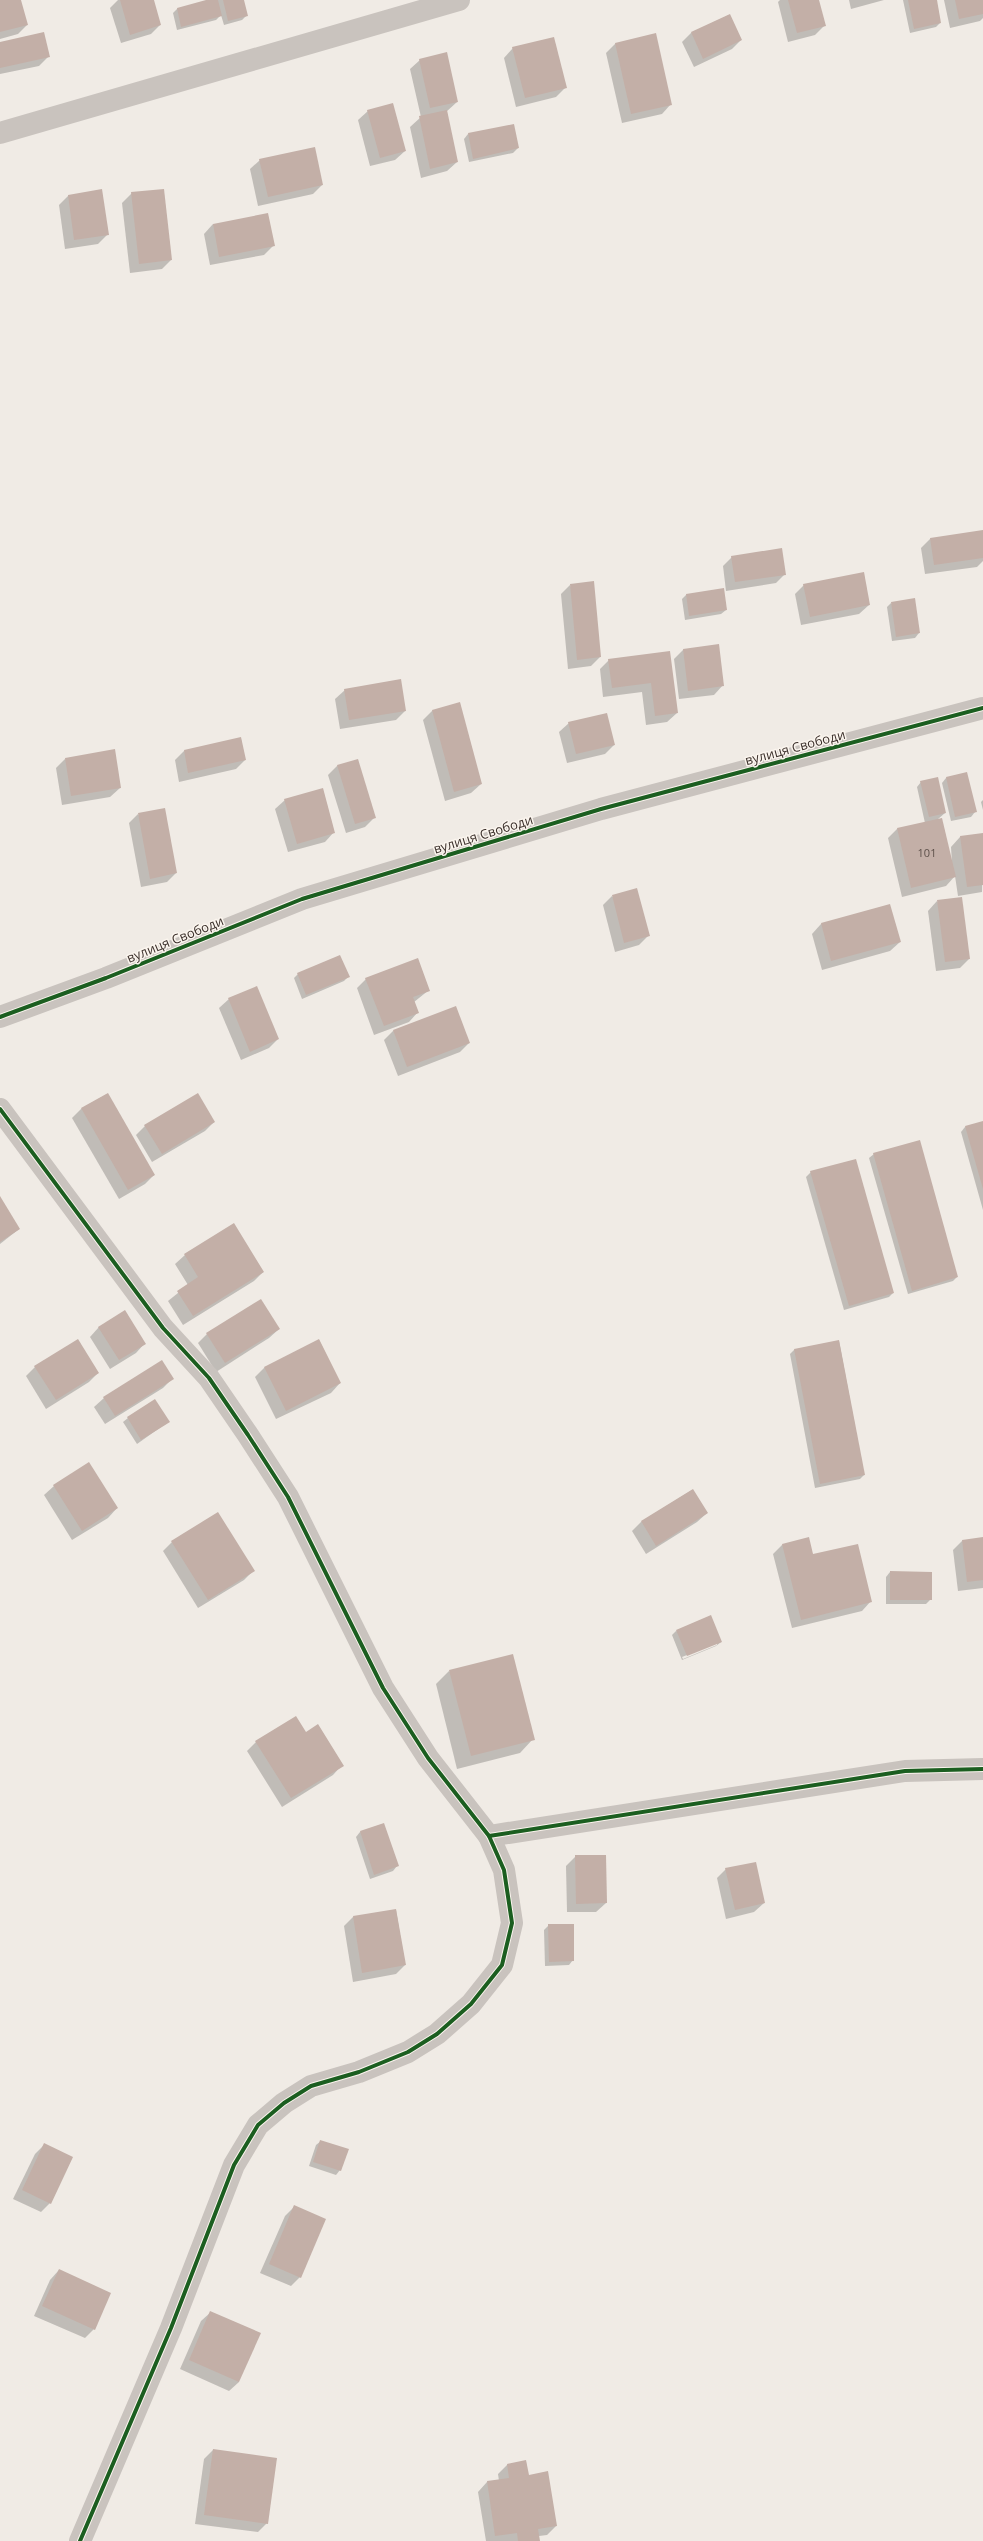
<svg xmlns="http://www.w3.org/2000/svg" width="983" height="2541" font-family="'Open Sans',sans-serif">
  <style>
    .shadow { fill: #0003; fill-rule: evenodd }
    .building { fill: #c3afa7 }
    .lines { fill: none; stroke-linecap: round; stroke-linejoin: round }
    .minor { stroke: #c9c3be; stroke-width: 22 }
    .cycleway-casing { stroke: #fbf5ee; stroke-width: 6 }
    .cycleway { stroke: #1b5e20; stroke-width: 4 }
    .labels { text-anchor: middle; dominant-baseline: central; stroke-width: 3; stroke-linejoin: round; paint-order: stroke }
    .number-label { font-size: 11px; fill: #5d504a }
    .street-label { font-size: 13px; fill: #3b302b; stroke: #fbf5ee }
  </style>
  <rect width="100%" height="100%" fill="#f0ebe5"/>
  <!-- shadow -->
  <g class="shadow">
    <path d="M 0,0 L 20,0 L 27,25 L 18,34 L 0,39 Z"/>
    <path d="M 118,0 L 153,0 L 160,25 L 151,34 L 121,43 L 110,8 Z"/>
    <path d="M 210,0 L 243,0 L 247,15 L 242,20 L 224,25 L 221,15 L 216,20 L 177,30 L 173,13 L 177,9 Z"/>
    <path d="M 780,0 L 818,0 L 824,26 L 815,35 L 788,42 L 778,2 Z"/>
    <path d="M 849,0 L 884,0 L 851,9 Z"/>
    <path d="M 903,0 L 936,0 L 940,23 L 936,27 L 910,33 Z"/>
    <path d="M 944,0 L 983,0 L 983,18 L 980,21 L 950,28 Z"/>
    <path d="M 729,15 L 741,40 L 732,49 L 694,67 L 682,42 L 691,33 Z"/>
    <path d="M 0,43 L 49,56 L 39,66 L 0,74 Z"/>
    <path d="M 616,43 L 671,104 L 662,114 L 622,123 L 606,53 Z"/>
    <path d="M 513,48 L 566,87 L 556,97 L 516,107 L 504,58 Z"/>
    <path d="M 420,60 L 457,102 L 446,112 L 457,162 L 447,171 L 421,178 L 410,127 L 421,117 L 410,69 Z"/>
    <path d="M 368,111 L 405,151 L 395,160 L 370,166 L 358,120 Z"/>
    <path d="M 468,134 L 518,148 L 513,153 L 469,162 L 464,139 Z"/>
    <path d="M 260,160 L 322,185 L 313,194 L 258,206 L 250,169 Z"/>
    <path d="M 132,193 L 171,260 L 162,269 L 130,273 L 122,203 Z"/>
    <path d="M 69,195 L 107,235 L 98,244 L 65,249 L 59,205 Z"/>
    <path d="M 213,224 L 273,246 L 264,255 L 210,265 L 204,234 Z"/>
    <path d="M 983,538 L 983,561 L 977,567 L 925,574 L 921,548 L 930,539 Z"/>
    <path d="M 732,557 L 785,574 L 776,583 L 726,591 L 723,566 Z"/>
    <path d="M 570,585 L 600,657 L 591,666 L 568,669 L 561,594 Z"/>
    <path d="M 804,585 L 869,605 L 859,614 L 801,625 L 795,594 Z"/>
    <path d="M 686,595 L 726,610 L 721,614 L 685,620 L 682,599 Z"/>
    <path d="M 891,603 L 919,633 L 915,638 L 892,641 L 887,607 Z"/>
    <path d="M 718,645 L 723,685 L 714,695 L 679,699 L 674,659 L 683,650 Z"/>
    <path d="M 669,652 L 677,713 L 667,722 L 646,725 L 642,692 L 603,697 L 600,669 L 609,660 Z"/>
    <path d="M 345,690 L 405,711 L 396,720 L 340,729 L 335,699 Z"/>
    <path d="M 459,703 L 481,784 L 471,793 L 445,801 L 423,720 L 432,711 Z"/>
    <path d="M 569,723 L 614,745 L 605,754 L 567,763 L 559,732 Z"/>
    <path d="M 241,739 L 245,760 L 236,769 L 179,782 L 175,760 L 184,751 Z"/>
    <path d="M 65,759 L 120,788 L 110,797 L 62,805 L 56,768 Z"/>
    <path d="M 357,760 L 375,817 L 365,827 L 346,833 L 328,775 L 337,766 Z"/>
    <path d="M 966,773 L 975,812 L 971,817 L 951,821 L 942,783 L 946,778 Z"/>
    <path d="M 921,782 L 945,813 L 938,819 L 952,863 L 951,847 L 960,837 L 983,834 L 982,892 L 958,896 L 955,876 L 946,886 L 902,897 L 888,838 L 897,829 L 925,823 L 917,787 Z"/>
    <path d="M 285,800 L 334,832 L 325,842 L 288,852 L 275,809 Z"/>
    <path d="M 983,800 L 983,810 L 981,802 Z"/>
    <path d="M 138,814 L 176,873 L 167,882 L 141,887 L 129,823 Z"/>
    <path d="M 612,896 L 648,936 L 639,945 L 615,952 L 603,905 Z"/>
    <path d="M 937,901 L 969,959 L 960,968 L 936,971 L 928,911 Z"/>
    <path d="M 889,905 L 900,942 L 890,951 L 822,970 L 812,934 L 821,924 Z"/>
    <path d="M 298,974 L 348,977 L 344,981 L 302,999 L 294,978 Z"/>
    <path d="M 366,979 L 429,990 L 414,1002 L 418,1012 L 409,1022 L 374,1035 L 357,988 Z"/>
    <path d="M 229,999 L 278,1039 L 269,1048 L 241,1060 L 219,1008 Z"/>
    <path d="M 456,1008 L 469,1043 L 460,1052 L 398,1076 L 384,1040 L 393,1031 Z"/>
    <path d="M 107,1094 L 154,1175 L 145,1184 L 119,1199 L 72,1118 L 81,1109 Z"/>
    <path d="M 214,1122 L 205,1131 L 152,1162 L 136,1135 L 145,1126 Z"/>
    <path d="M 983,1122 L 983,1210 L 961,1132 L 965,1127 Z"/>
    <path d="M 874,1154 L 957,1277 L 953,1281 L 908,1294 L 869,1158 Z"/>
    <path d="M 811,1172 L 893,1293 L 889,1297 L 844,1310 L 806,1177 Z"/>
    <path d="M 0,1198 L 19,1229 L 0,1244 Z"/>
    <path d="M 185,1255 L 263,1272 L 254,1281 L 183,1325 L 168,1301 L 188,1285 L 175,1264 Z"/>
    <path d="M 99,1327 L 145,1343 L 136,1353 L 110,1369 L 90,1337 Z"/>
    <path d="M 279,1329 L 269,1338 L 216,1372 L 198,1343 L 207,1334 Z"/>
    <path d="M 319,1340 L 340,1383 L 331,1393 L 276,1419 L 255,1377 L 264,1368 Z"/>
    <path d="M 839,1341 L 864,1475 L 860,1479 L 815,1488 L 790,1354 L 794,1350 Z"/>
    <path d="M 35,1367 L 98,1373 L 89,1382 L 46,1409 L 26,1376 Z"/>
    <path d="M 172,1379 L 163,1388 L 105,1424 L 94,1407 L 104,1398 Z"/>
    <path d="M 128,1418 L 168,1422 L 137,1444 L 123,1422 Z"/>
    <path d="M 54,1486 L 117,1508 L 108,1518 L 72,1540 L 44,1495 Z"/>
    <path d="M 692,1490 L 707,1513 L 697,1522 L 646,1554 L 632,1531 L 641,1522 Z"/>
    <path d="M 983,1538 L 983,1588 L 958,1591 L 953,1550 L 962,1541 Z"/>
    <path d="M 808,1539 L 813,1556 L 871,1601 L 862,1611 L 792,1628 L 773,1554 L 782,1545 Z"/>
    <path d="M 172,1542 L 253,1571 L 244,1580 L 198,1608 L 163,1551 Z"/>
    <path d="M 890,1572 L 931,1599 L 926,1604 L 886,1604 L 886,1577 Z"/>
    <path d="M 676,1631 L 721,1642 L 716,1646 L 682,1660 L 672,1635 ZM 717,1643 L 717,1645 L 683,1659 L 682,1657 Z"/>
    <path d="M 449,1671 L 533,1739 L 520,1753 L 457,1769 L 436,1684 Z"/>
    <path d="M 306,1733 L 342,1765 L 333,1775 L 282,1807 L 247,1751 L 256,1742 Z"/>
    <path d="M 383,1824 L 397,1866 L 393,1871 L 370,1879 L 356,1837 L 360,1832 Z"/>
    <path d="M 576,1856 L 606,1903 L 596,1912 L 567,1912 L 566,1866 Z"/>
    <path d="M 726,1869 L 764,1903 L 754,1912 L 726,1919 L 717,1878 Z"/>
    <path d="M 396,1910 L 405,1965 L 396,1974 L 353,1982 L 344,1926 L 353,1917 Z"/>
    <path d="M 549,1925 L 573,1960 L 569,1965 L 545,1966 L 544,1930 Z"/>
    <path d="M 321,2141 L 340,2170 L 336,2175 L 309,2166 L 316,2145 Z"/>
    <path d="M 44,2145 L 50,2203 L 41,2212 L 13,2199 L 35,2154 Z"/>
    <path d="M 294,2207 L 300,2277 L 291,2286 L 260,2273 L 285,2216 Z"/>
    <path d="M 59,2270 L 94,2329 L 85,2338 L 34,2316 L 50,2280 Z"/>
    <path d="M 211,2312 L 239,2382 L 229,2391 L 180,2369 L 201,2321 Z"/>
    <path d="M 213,2450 L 267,2523 L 258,2532 L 195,2524 L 204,2459 Z"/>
    <path d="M 526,2462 L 528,2476 L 556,2526 L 547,2535 L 539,2536 L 539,2541 L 486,2541 L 478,2492 L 487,2482 L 499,2481 L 498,2474 L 507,2465 Z"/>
  </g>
  <!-- building -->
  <g class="building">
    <path d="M 0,0 L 21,0 L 28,25 L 0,32 Z"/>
    <path d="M 120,0 L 154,0 L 161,25 L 130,35 Z"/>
    <path d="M 206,0 L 218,0 L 222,16 L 181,27 L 177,8 Z"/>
    <path d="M 223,0 L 244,0 L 248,16 L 228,21 Z"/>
    <path d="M 788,0 L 819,0 L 826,26 L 797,33 Z"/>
    <path d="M 908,0 L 937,0 L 941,23 L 914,29 Z"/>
    <path d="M 955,0 L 983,0 L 983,14 L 959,19 Z"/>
    <path d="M 730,14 L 742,40 L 703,59 L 691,32 Z"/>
    <path d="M 44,32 L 50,57 L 0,68 L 0,42 Z"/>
    <path d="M 656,33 L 672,105 L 631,114 L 615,43 Z"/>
    <path d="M 554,37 L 567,88 L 525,98 L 512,47 Z"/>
    <path d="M 447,52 L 458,102 L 430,108 L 419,59 Z"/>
    <path d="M 393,103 L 406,151 L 380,158 L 367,110 Z"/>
    <path d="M 447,110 L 458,162 L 430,169 L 419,116 Z"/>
    <path d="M 514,124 L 519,148 L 473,159 L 468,133 Z"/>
    <path d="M 315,147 L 323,185 L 268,197 L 259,159 Z"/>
    <path d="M 102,189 L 109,235 L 74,240 L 68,195 Z"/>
    <path d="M 164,189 L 172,260 L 139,264 L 131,192 Z"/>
    <path d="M 268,213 L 275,246 L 219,257 L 213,224 Z"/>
    <path d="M 983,530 L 983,558 L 934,565 L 930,538 Z"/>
    <path d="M 782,548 L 786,575 L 735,582 L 731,556 Z"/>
    <path d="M 864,572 L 870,605 L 810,617 L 803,584 Z"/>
    <path d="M 594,581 L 601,657 L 577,660 L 570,584 Z"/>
    <path d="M 724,588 L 727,610 L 689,616 L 686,594 Z"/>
    <path d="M 915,598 L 920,633 L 896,637 L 891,602 Z"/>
    <path d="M 719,644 L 724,686 L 688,691 L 683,649 Z"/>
    <path d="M 670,651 L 678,713 L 655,716 L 651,683 L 612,688 L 608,659 Z"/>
    <path d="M 401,679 L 406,711 L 349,720 L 344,689 Z"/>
    <path d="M 460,702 L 482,784 L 454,792 L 432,710 Z"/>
    <path d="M 607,713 L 615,745 L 576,754 L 568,722 Z"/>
    <path d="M 241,737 L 246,760 L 188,773 L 184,750 Z"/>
    <path d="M 115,749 L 121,788 L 71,796 L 65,758 Z"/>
    <path d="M 358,759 L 376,818 L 355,824 L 337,765 Z"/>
    <path d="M 967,772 L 977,812 L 955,817 L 946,777 Z"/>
    <path d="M 938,777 L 946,813 L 929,817 L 920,781 Z"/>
    <path d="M 323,788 L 335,833 L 297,844 L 284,799 Z"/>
    <path d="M 165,808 L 177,873 L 150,879 L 138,813 Z"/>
    <path d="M 942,818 L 956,877 L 911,888 L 897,828 Z"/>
    <path d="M 983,833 L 983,885 L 967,887 L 960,836 Z"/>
    <path d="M 637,888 L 650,936 L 624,943 L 612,895 Z"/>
    <path d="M 962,897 L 970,959 L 945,962 L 937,900 Z"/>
    <path d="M 890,904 L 901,942 L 831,961 L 821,923 Z"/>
    <path d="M 340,955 L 350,977 L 306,995 L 297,973 Z"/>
    <path d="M 418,958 L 430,991 L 413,997 L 419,1013 L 384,1026 L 365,978 Z"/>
    <path d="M 257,986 L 279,1039 L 250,1052 L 228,998 Z"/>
    <path d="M 456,1006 L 470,1043 L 407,1067 L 393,1030 Z"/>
    <path d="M 108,1093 L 155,1175 L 128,1190 L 81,1108 Z"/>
    <path d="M 198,1093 L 215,1122 L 162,1154 L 144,1125 Z"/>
    <path d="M 983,1121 L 983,1189 L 965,1126 Z"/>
    <path d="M 920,1140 L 958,1277 L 912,1291 L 873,1153 Z"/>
    <path d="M 856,1159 L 894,1293 L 849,1306 L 810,1171 Z"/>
    <path d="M 0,1196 L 20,1229 L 0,1242 Z"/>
    <path d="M 234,1223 L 264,1272 L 193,1316 L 177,1291 L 198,1277 L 184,1254 Z"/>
    <path d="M 261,1299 L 280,1329 L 225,1363 L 206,1333 Z"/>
    <path d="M 125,1310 L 146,1344 L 119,1360 L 98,1327 Z"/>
    <path d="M 78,1339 L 99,1373 L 56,1400 L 34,1366 Z"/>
    <path d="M 319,1339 L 341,1383 L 286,1411 L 264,1367 Z"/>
    <path d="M 839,1340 L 865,1475 L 820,1484 L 794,1349 Z"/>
    <path d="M 162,1360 L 174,1379 L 115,1416 L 103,1397 Z"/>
    <path d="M 155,1399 L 170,1422 L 141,1440 L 127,1417 Z"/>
    <path d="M 89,1462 L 118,1508 L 82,1531 L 53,1485 Z"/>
    <path d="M 693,1489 L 708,1513 L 656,1546 L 641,1521 Z"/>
    <path d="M 218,1512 L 255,1571 L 208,1600 L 171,1541 Z"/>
    <path d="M 809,1537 L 813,1554 L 858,1544 L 872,1602 L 801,1620 L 782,1544 Z"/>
    <path d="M 983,1537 L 983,1580 L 967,1582 L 962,1540 Z"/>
    <path d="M 890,1571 L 932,1572 L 932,1600 L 890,1600 Z"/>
    <path d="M 711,1615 L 722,1642 L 687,1656 L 676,1630 Z"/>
    <path d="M 513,1654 L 535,1740 L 471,1756 L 449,1670 Z"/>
    <path d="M 296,1716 L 306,1732 L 318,1724 L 344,1766 L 291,1798 L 255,1741 Z"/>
    <path d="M 384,1823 L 399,1866 L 374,1875 L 360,1831 Z"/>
    <path d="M 575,1855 L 606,1855 L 607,1903 L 576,1904 Z"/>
    <path d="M 756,1862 L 765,1903 L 735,1910 L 725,1868 Z"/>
    <path d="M 396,1909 L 406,1965 L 362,1973 L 353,1916 Z"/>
    <path d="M 548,1924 L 574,1924 L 574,1961 L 549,1962 Z"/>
    <path d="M 320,2140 L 349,2149 L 341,2171 L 313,2162 Z"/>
    <path d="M 44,2143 L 73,2157 L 51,2204 L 22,2190 Z"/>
    <path d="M 294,2205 L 326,2219 L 301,2278 L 269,2264 Z"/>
    <path d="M 59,2269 L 111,2293 L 95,2330 L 42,2306 Z"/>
    <path d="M 210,2311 L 261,2333 L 239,2382 L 189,2360 Z"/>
    <path d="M 213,2449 L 277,2458 L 268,2524 L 204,2515 Z"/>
    <path d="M 526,2460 L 529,2475 L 548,2471 L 557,2526 L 538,2529 L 540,2541 L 518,2541 L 517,2533 L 495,2536 L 487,2481 L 509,2478 L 507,2464 Z"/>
  </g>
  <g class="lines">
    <!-- minor -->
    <g class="minor">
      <path d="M 0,133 L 459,0"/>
      <path d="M 0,1017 L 106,978 L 302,899 L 601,809 L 983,708"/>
      <path d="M 0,1109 L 163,1328 L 209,1378 L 248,1435 L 288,1497 L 383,1688 L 428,1758 L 489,1836 L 905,1771 L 983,1769"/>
      <path d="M 80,2541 L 171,2328 L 234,2165 L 258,2125 L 284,2103 L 311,2086 L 359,2072 L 408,2052 L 437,2034 L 471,2004 L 502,1965 L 512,1923 L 504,1870 L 489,1836"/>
    </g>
    <!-- cycleway casing -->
    <g class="cycleway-casing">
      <g id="cycleway">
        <path d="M 0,1017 L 106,978 L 302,899 L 601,809 L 983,708"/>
        <path d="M 0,1109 L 163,1328 L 209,1378 L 248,1435 L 288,1497 L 383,1688 L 428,1758 L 489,1836 L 905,1771 L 983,1769"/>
        <path d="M 80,2541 L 171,2328 L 234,2165 L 258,2125 L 284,2103 L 311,2086 L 359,2072 L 408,2052 L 437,2034 L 471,2004 L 502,1965 L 512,1923 L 504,1870 L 489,1836"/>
      </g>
    </g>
    <!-- cycleway -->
    <use href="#cycleway" class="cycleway"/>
  </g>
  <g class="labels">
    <!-- number labels -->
    <g class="number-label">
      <text x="927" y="852">101</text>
    </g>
    <!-- street labels -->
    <g class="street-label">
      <text transform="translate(795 747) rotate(-15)">вулиця Свободи</text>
      <text transform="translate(483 834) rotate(-17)">вулиця Свободи</text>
      <text transform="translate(175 939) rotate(-22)">вулиця Свободи</text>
    </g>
  </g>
</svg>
